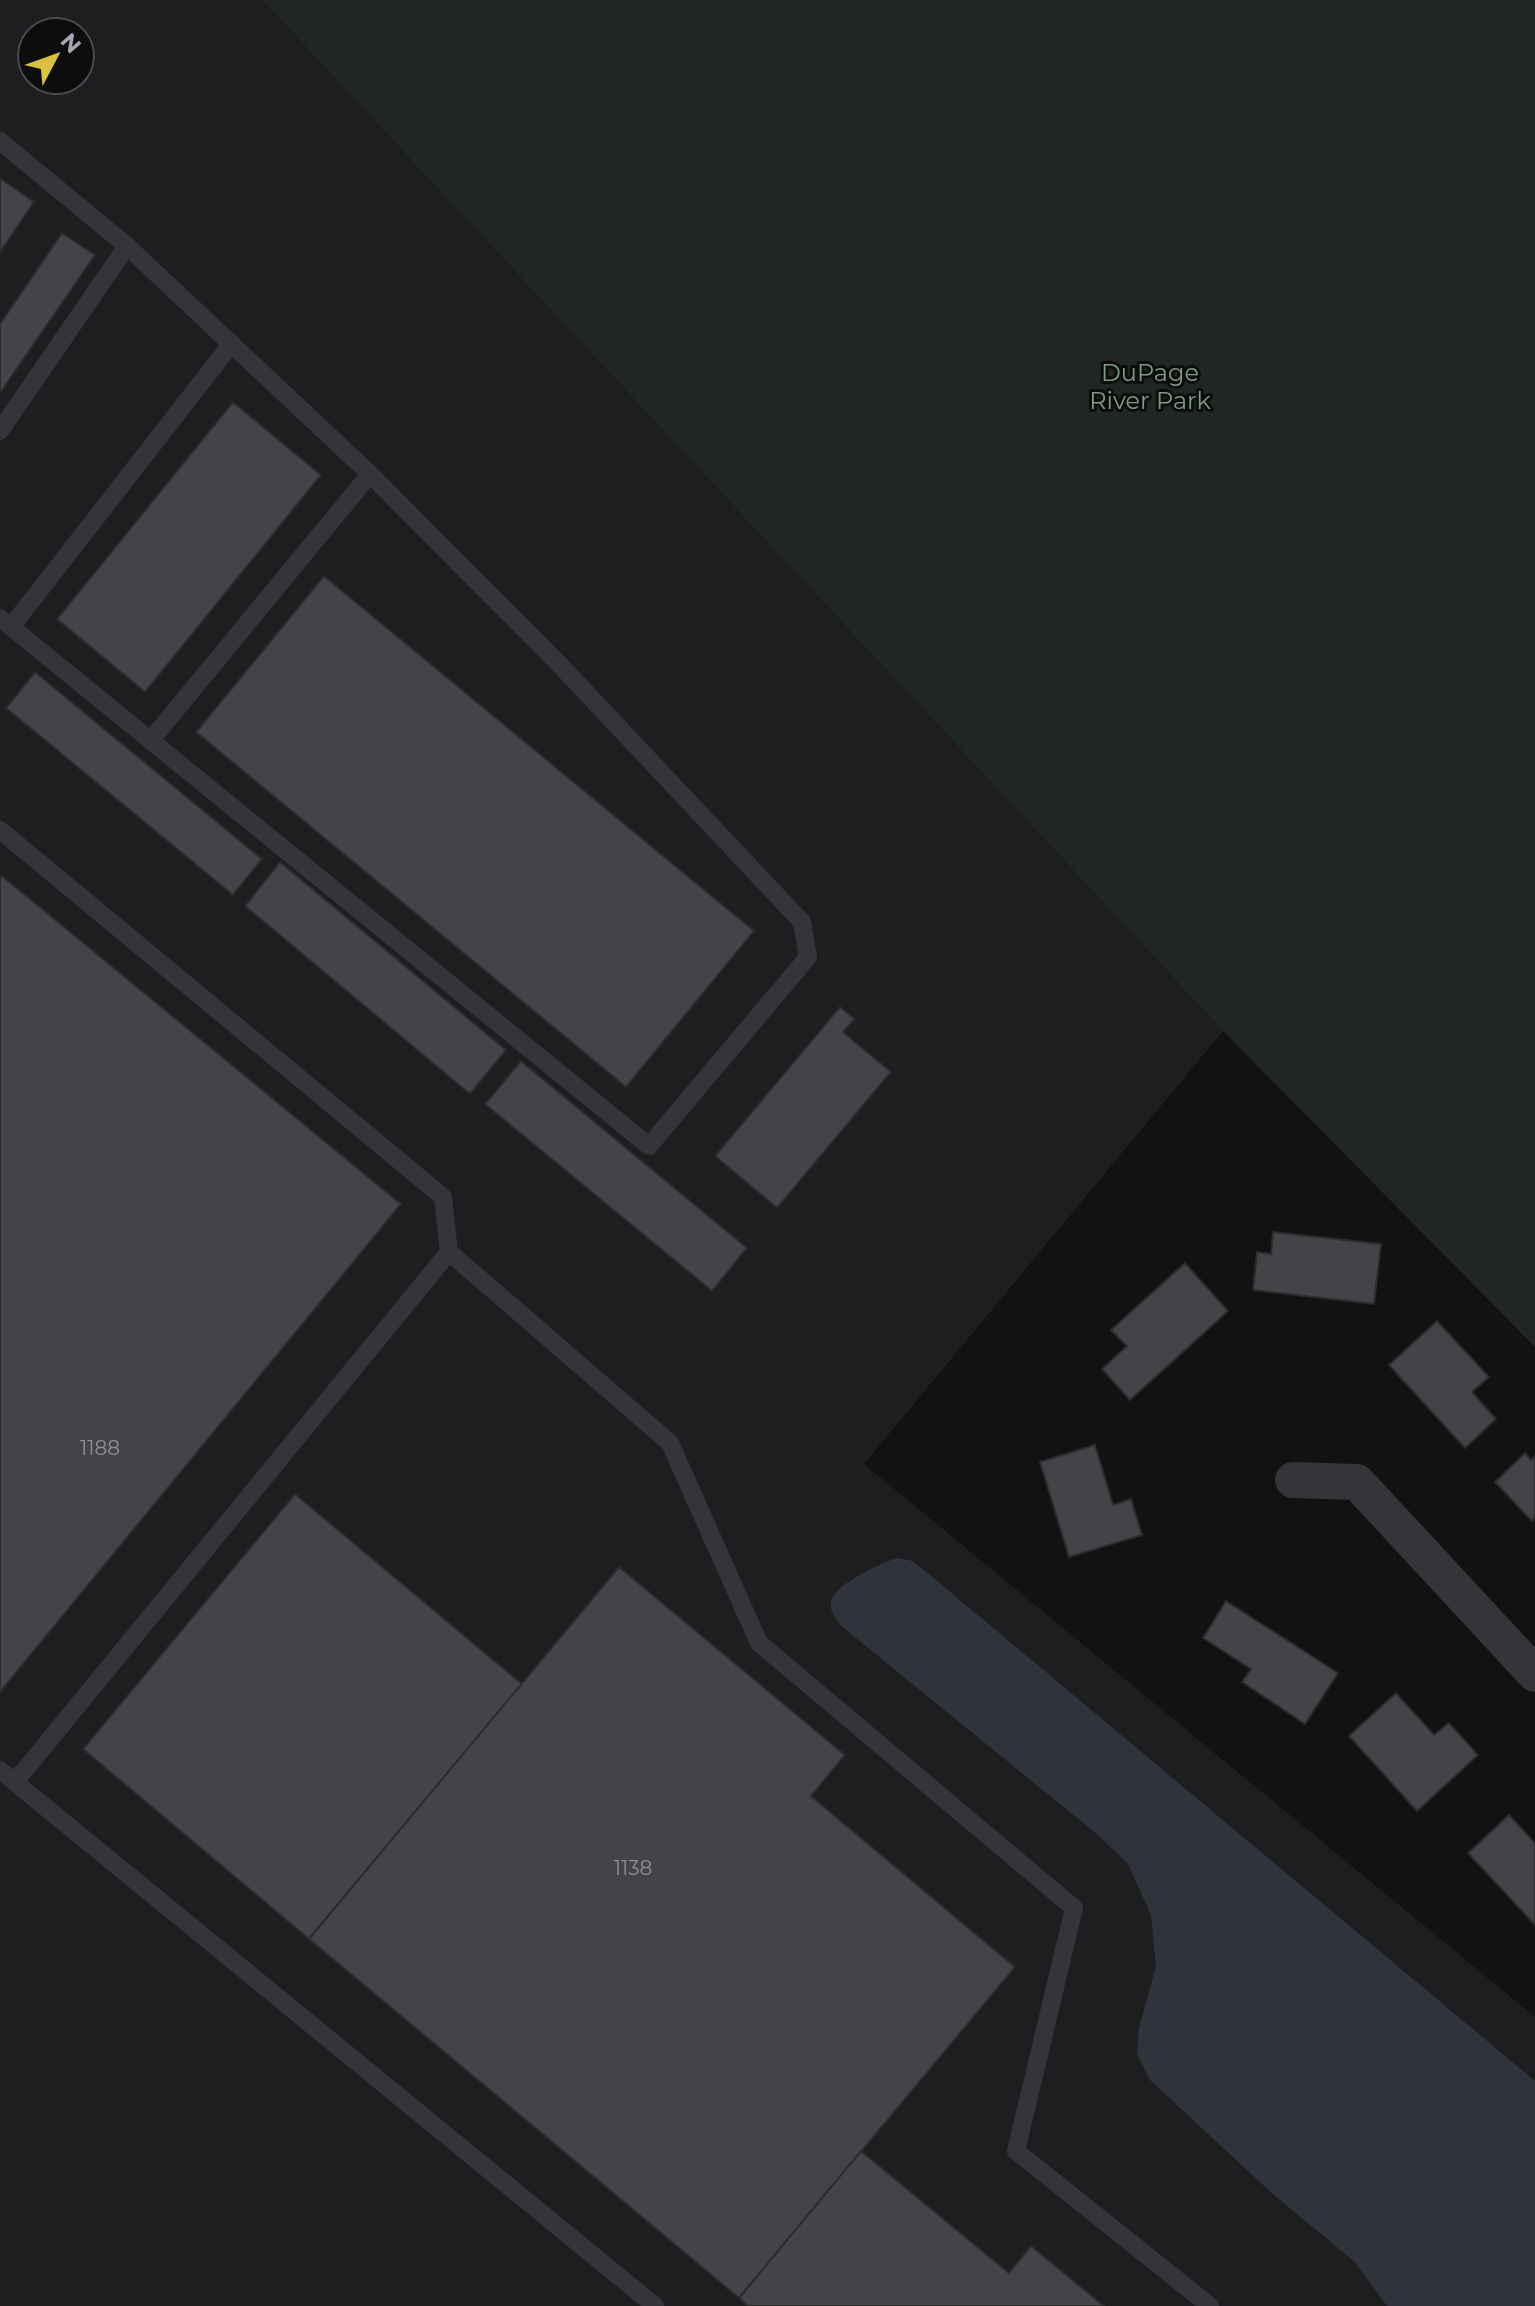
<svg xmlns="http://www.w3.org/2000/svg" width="1535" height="2306" font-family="Montserrat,sans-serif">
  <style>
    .built { fill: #1e1e20; fill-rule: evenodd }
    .green { fill: #202722 }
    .water { fill: #2f343c }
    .building { fill: #444448; stroke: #2c2c2e; stroke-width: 2 }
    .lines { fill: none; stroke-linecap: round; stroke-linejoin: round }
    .service { stroke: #353539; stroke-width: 18 }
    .minor { stroke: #353539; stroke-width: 36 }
    .labels { text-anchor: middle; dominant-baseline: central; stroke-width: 6; stroke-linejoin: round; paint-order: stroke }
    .number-label { font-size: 20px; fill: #8d8e98 }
    .park-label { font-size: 24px; fill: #7e9a84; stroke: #0d0d0e }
  </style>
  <rect width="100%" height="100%" fill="#121213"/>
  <!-- built -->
  <path class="built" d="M 0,0 L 262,0 L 1223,1031 L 864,1464 L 1535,2017 L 1535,2306 L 0,2306 ZM 32,32 L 80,32 L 80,80 L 32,80 Z"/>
  <!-- green -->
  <path class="green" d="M 262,0 L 1535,0 L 1535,1347 L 1223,1031 Z"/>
  <!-- water -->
  <path class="water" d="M 897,1558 L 913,1561 L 1535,2081 L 1535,2306 L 1387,2306 L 1355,2262 L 1274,2195 L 1150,2080 L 1137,2054 L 1139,2028 L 1156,1966 L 1151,1915 L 1128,1864 L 1098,1835 L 840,1625 C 835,1618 829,1610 831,1601 C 835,1584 881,1563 897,1558 Z"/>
  <!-- building -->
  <g class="building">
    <path d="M 0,178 L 34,202 L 0,252 Z"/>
    <path d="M 62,233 L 95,255 L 0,393 L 0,324 Z"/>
    <path d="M 233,402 L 321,475 L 145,692 L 57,619 Z"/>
    <path d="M 324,576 L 754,931 L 626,1087 L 196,732 Z"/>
    <path d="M 35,672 L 262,859 L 233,895 L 6,708 Z"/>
    <path d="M 280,862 L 506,1050 L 470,1094 L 245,906 Z"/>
    <path d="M 2,876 L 401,1204 L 0,1692 L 0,878 Z"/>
    <path d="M 840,1007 L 855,1019 L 843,1032 L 891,1072 L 777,1208 L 715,1156 Z"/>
    <path d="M 521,1061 L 747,1248 L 712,1291 L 485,1104 Z"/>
    <path d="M 1273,1232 L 1381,1244 L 1374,1304 L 1253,1290 L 1257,1252 L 1271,1254 Z"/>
    <path d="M 1185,1263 L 1228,1311 L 1130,1400 L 1102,1369 L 1127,1346 L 1111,1330 Z"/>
    <path d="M 1437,1321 L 1489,1377 L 1472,1392 L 1496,1419 L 1465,1448 L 1389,1365 Z"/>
    <path d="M 1095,1445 L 1113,1505 L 1131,1499 L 1142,1535 L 1069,1557 L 1040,1462 Z"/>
    <path d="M 1525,1453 L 1531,1460 L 1535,1456 L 1535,1518 L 1532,1521 L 1495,1482 Z"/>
    <path d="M 295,1494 L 522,1684 L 309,1939 L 83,1749 Z"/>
    <path d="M 619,1567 L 845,1755 L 811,1796 L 1015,1967 L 739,2298 L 309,1939 Z"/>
    <path d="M 1226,1601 L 1338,1673 L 1305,1724 L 1242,1682 L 1251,1669 L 1203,1638 Z"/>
    <path d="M 1396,1693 L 1434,1735 L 1449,1723 L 1478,1755 L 1417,1811 L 1349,1736 Z"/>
    <path d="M 1509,1815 L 1535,1843 L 1535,1925 L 1468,1853 Z"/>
    <path d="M 861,2151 L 1009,2273 L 1031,2246 L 1104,2306 L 748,2306 L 739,2298 Z"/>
  </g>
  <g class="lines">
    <!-- service -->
    <g class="service">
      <path d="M 0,141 L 127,246 L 370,474 L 560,665 L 802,922 L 808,957 L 649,1146 L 0,618"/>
      <path d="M 0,431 L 127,246"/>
      <path d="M 11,627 L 232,343"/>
      <path d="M 151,740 L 370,474"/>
      <path d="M 0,830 L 443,1197 L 449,1252 L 670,1443 L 759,1643 L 1074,1908 L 1016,2151 L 1210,2306"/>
      <path d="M 0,1770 L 655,2306"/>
      <path d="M 15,1782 L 449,1252"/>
    </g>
    <!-- minor -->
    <path class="minor" d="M 1293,1480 L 1357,1482 L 1535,1674"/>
  </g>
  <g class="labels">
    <!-- number labels -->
    <g class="number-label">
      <text x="100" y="1448">1188</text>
      <text x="633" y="1868">1138</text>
    </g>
    <!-- park labels -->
    <g class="park-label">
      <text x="1150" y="372">DuPage<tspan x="1150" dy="28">River Park</tspan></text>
    </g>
  </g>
  <!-- north arrow -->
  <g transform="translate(56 56) rotate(49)"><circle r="38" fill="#0d0d0e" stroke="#4a4a50" stroke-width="2"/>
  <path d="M0-6L14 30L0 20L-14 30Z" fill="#d9c043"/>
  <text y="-12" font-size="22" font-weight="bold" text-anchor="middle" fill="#a5a6b2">N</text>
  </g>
</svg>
